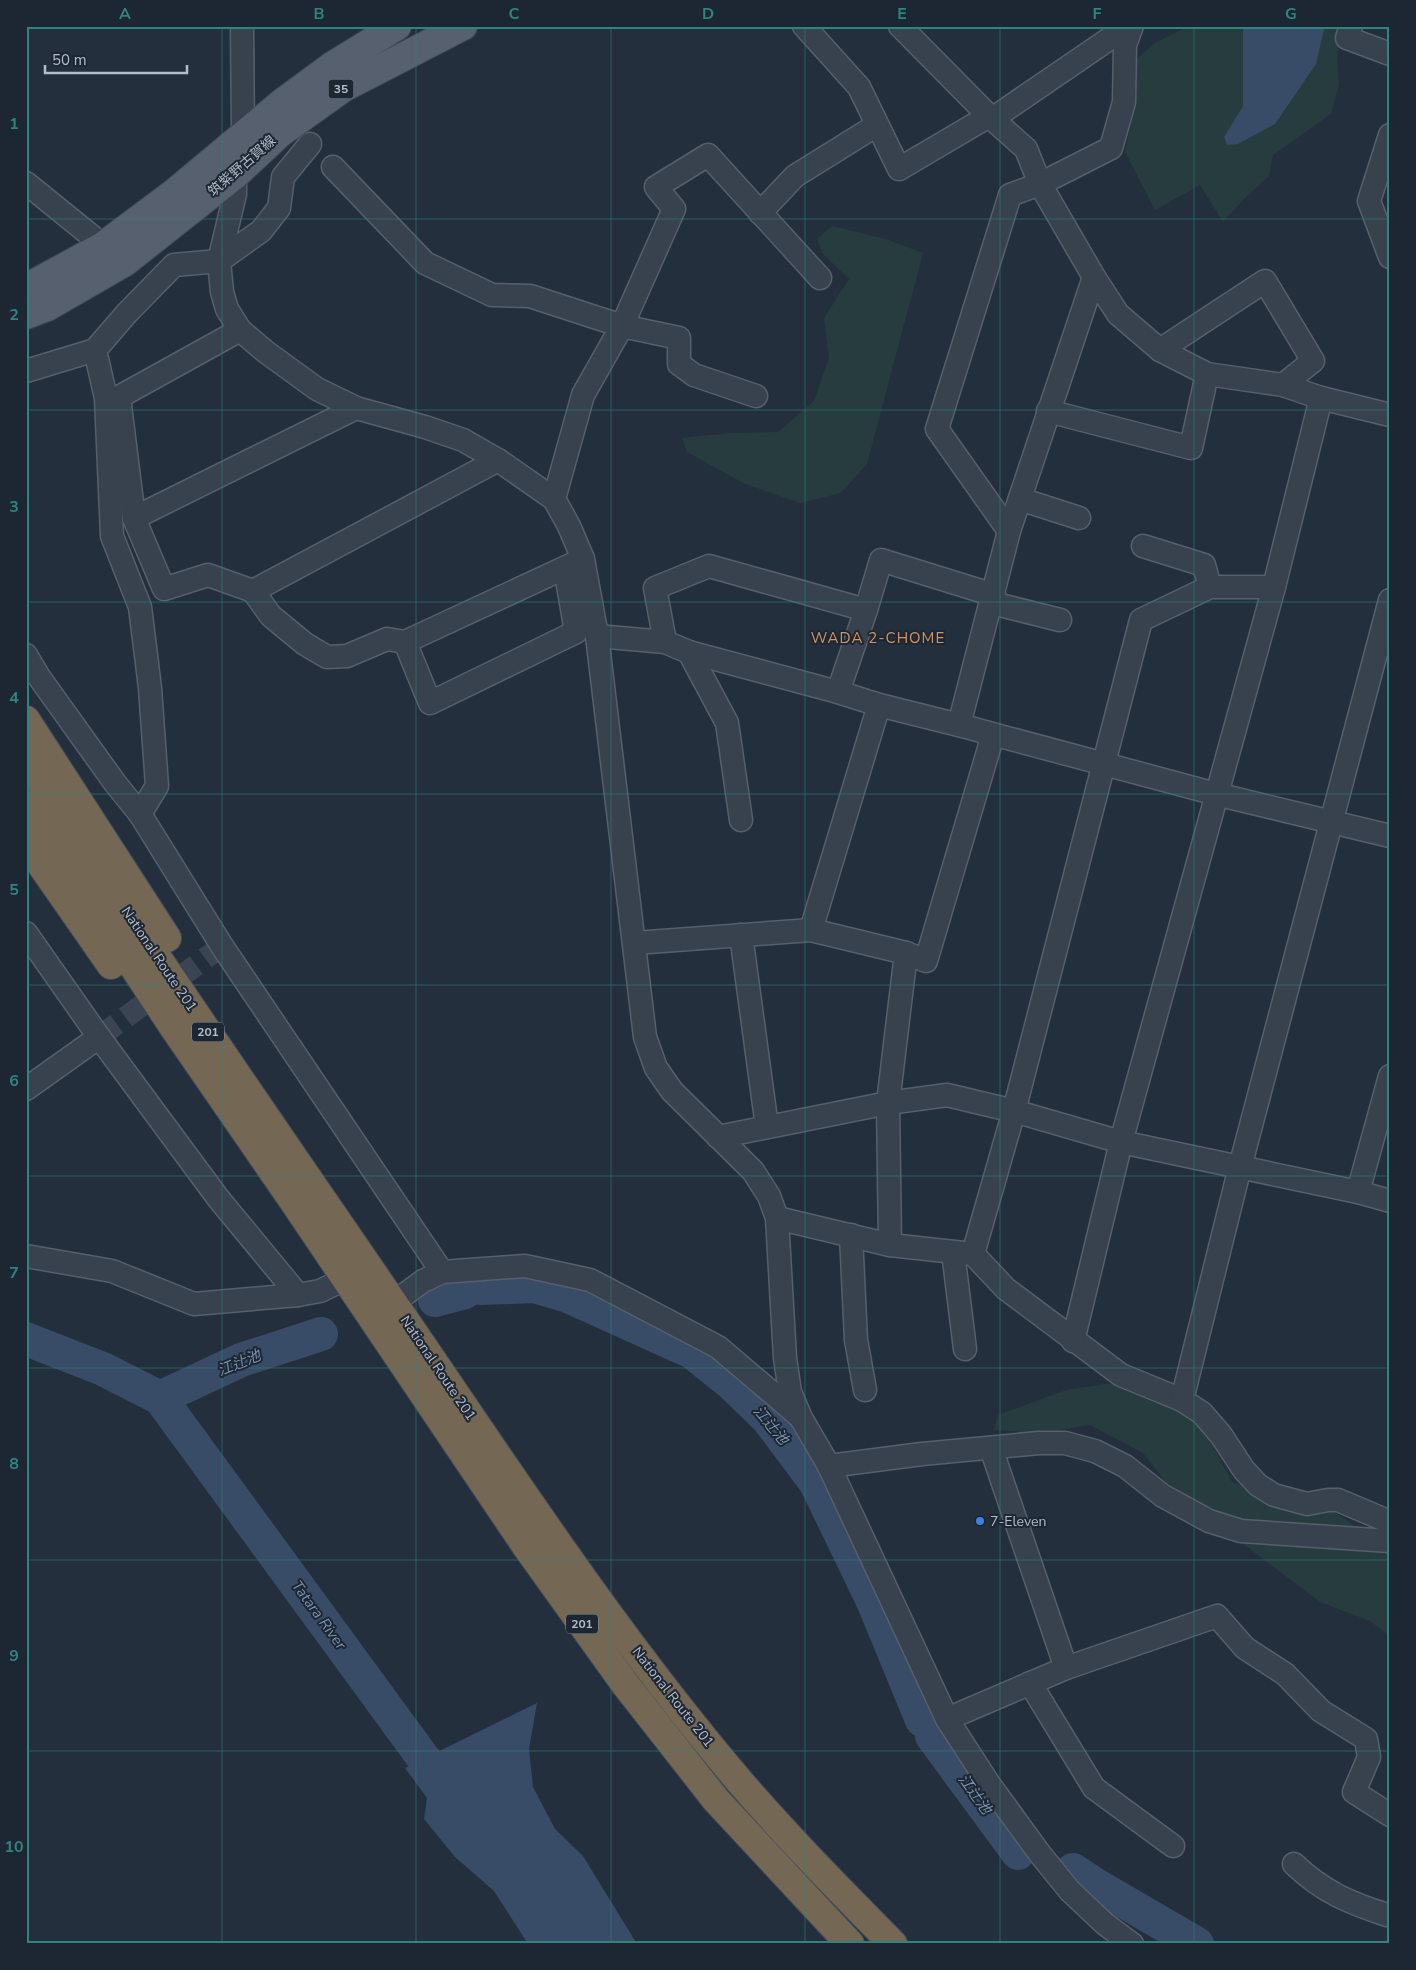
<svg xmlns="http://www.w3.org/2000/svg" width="1416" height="1970" font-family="'Nunito Sans','Noto Sans JP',sans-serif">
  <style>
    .green { fill: #263c3f }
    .water { fill: #394c67 }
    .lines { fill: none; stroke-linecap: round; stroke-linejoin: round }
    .river { stroke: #394c67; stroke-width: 34 }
    .minor-tunnel { stroke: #3a4453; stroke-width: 22; stroke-dasharray: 22 11; stroke-linecap: butt }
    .minor-casing { stroke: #565f6c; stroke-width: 25 }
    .major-casing { stroke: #414a57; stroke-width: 30 }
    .highway-casing { stroke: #434c59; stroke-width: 30 }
    .minor { stroke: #38414e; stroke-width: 22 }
    .major { stroke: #56606e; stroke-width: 28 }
    .highway { stroke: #746855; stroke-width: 28 }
    .grid { fill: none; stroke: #308480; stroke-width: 1; stroke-opacity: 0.55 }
    .shop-dot { fill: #3f7fe0; stroke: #1d2633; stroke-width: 2 }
    .labels { text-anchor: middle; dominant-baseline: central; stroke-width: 4; stroke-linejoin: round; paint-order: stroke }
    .shield { fill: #1d2633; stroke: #878f9c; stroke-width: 1 }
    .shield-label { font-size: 12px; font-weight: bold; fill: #b4bcc9 }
    .street-label { font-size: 14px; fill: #b4bcc9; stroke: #1d2633 }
    .poi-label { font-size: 14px; fill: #b4bcc9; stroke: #1d2633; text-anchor: start }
    .neighbourhood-label { font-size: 15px; letter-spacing: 1px; fill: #d59563; stroke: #1d2633 }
    .water-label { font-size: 15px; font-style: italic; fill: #7c92b1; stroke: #1d2633 }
    .neatline { fill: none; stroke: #308480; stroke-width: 2 }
    .grid-label { font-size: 16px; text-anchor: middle; font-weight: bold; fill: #308480 }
  </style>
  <rect width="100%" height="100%" fill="#242f3e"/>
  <!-- green -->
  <g class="green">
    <path d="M 1189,26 L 1243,26 L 1243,106 L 1224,137 L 1227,145 L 1316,64 L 1325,26 L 1343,26 L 1337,55 L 1339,84 L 1331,114 L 1273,155 L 1269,176 L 1245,198 L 1223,222 L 1200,185 L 1155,210 L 1125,152 L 1136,100 L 1135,60 L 1155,43 Z"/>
    <path d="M 832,226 L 886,239 L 923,253 L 867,464 L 841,493 L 800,503 L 745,484 L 687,452 L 682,438 L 730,433 L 778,432 L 814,401 L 829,358 L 824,318 L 849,279 L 822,253 L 817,239 Z"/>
    <path d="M 1114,1383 L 1168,1400 L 1207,1435 L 1232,1482 L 1283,1501 L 1334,1512 L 1390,1550 L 1390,1636 L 1370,1621 L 1320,1602 L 1172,1490 L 1143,1453 L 1090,1425 L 1039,1433 L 994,1430 L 998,1415 L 1066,1390 Z"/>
  </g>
  <!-- water -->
  <g class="water">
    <path d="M 1243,26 L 1325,26 L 1316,64 L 1275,124 L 1238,144 L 1227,145 L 1224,137 L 1243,106 Z"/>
    <path d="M 537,1703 L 529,1749 L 533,1787 L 555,1829 L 583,1856 L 637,1944 L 528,1944 L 494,1891 L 455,1857 L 424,1819 L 427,1798 L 405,1768 Z"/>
  </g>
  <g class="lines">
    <!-- river -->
    <g class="river">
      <path d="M 480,1288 L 534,1286 L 568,1296 L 692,1352 L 732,1384 L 768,1419 L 816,1483 L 873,1601 L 922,1720"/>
      <path d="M 435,1300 L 465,1292"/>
      <path d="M 26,1339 L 103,1369 L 160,1398 L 424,1759 L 456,1793"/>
      <path d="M 160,1398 L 241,1360 L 321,1334"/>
      <path d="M 932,1736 L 1018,1853"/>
      <path d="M 1073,1870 L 1094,1884 L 1197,1944"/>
    </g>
    <!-- minor-tunnel -->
    <path class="minor-tunnel" d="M 99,1037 L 222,946"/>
    <!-- minor casing -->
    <g class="minor-casing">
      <g id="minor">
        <path d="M 242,26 L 243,134 L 235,175 L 235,194 L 219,261 L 222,292 L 227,309 L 240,330 L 266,352 L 317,389 L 356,408 L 425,427 L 463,440 L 498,460 L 554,499 L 569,526 L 583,559 L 597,636 L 645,1037 L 656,1068 L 672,1091 L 753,1171 L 769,1196 L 777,1218 L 785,1358 L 790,1392 L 801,1418 L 829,1466 L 947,1719 L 989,1784 L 1040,1854 L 1070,1891 L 1105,1924 L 1132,1944"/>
        <path d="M 804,26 L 859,87 L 899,169 L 989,116"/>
        <path d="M 900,26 L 989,116 L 1026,149 L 1040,184 L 1094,277 L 1118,314 L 1160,350 L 1207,374 L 1283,385 L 1321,398 L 1390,415"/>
        <path d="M 1351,26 L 1347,38 L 1390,54"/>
        <path d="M 992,119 L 1128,26"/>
        <path d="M 1390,135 L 1369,201 L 1390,257"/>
        <path d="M 333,167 L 425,263 L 492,295 L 530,296 L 622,326 L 679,338 L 679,364 L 694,375 L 756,396"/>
        <path d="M 26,183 L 115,255"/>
        <path d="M 760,213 L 795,176 L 877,125"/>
        <path d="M 240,330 L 119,397 L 134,518 L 164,589 L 208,575 L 253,591 L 271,616 L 305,644 L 327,657 L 347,656 L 387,639 L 405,642 L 430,703 L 576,632 L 565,568"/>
        <path d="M 1160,350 L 1265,281 L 1313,361 L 1283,385"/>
        <path d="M 26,371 L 95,350"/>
        <path d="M 1048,411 L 1191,448 L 1207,374"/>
        <path d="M 554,499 L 583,395 L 622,326 L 674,209 L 656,187 L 708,155 L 820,278"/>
        <path d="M 1020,499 L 1079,518"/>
        <path d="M 134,518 L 356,408"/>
        <path d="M 1009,531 L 937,429 L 1010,195 L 1040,184 L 1111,148 L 1124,102 L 1125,45 L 1132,26"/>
        <path d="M 1143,546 L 1204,565 L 1210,587"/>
        <path d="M 253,591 L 498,460"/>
        <path d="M 992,603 L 1060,620"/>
        <path d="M 597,636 L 665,642 L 689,652 L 838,692 L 879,705 L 959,725 L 1216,794 L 1390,836"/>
        <path d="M 405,642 L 577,562"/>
        <path d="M 665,642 L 655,588 L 709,566 L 866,610"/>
        <path d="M 689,652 L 727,723 L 741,820"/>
        <path d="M 26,655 L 39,677 L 115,783 L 140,814 L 222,946 L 442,1272"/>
        <path d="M 838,692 L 866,610 L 881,560 L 994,595"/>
        <path d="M 959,725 L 1009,531 L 1094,277"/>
        <path d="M 140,814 L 157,786 L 150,688 L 140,607 L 112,536 L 106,398 L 95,350 L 127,313 L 174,265 L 219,261 L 261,231 L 279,208 L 283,177 L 310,144"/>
        <path d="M 811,930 L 879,705"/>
        <path d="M 26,933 L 99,1037 L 218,1198 L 298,1295"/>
        <path d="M 741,935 L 767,1127"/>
        <path d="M 635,943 L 811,930 L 906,953 L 926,961 L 993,735"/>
        <path d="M 26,1089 L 99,1037"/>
        <path d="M 718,1137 L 888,1103 L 947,1095 L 1014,1111 L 1121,1142 L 1358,1192 L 1390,1201"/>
        <path d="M 1358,1192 L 1390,1076"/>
        <path d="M 777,1218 L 890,1245 L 973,1254 L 1006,1289 L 1121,1375 L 1182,1400 L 1202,1413 L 1221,1435 L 1244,1470 L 1258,1485 L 1274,1495 L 1307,1504 L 1328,1500 L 1338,1500 L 1390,1522"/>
        <path d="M 851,1235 L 856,1340 L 865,1390"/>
        <path d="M 890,1245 L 888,1103 L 906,953"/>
        <path d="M 953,1252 L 965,1349"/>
        <path d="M 973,1254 L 1014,1111 L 1141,620 L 1210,587 L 1274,587"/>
        <path d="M 26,1256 L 112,1271 L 194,1304 L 298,1295 L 320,1291 L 345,1279"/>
        <path d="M 393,1303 L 423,1281 L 442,1272 L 525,1266 L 590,1280 L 718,1347 L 798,1415"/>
        <path d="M 1073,1341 L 1121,1142 L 1274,587 L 1321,398"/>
        <path d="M 1182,1400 L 1240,1167 L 1390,600"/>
        <path d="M 991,1448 L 1066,1668"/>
        <path d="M 829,1466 L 922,1454 L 1039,1443 L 1065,1443 L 1095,1451 L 1125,1466 L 1163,1496 L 1209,1521 L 1241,1531 L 1390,1541"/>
        <path d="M 1030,1683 L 1094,1788 L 1173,1846"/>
        <path d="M 947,1719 L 1066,1668 L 1217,1616 L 1245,1648 L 1285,1674 L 1321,1711 L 1366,1739 L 1369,1757 L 1354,1792 L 1390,1815"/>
        <path d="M 1294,1864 C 1323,1892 1350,1903 1387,1915"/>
      </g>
    </g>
    <!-- major casing -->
    <g class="major-casing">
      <g id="major">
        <path d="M 26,288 L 103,246 L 174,193 L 283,102 L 332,66 L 397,26"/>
        <path d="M 26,315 L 47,307 L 125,262 L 235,175 L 280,133 L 343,88 L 463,26"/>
      </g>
    </g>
    <!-- highway casing -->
    <g class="highway-casing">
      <g id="highway">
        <path d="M 26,720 L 167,938"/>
        <path d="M 26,759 C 145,943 270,1123 394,1304 C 505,1466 613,1633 741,1783 C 789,1839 841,1891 893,1944"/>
        <path d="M 26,804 L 174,1028 L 294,1202 L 526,1546 L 625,1684 L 716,1800 L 850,1944"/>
        <path d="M 26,843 L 111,965"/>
      </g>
    </g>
    <!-- minor -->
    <use href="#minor" class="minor"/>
    <!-- major -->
    <use href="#major" class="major"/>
    <!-- highway -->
    <use href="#highway" class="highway"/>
  </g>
  <!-- grid -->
  <path class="grid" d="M 222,26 L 222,1944M 416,26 L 416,1944M 611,26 L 611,1944M 805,26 L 805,1944M 1000,26 L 1000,1944M 1194,26 L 1194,1944M 26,219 L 1390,219M 26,410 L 1390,410M 26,602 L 1390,602M 26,794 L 1390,794M 26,985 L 1390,985M 26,1176 L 1390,1176M 26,1368 L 1390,1368M 26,1560 L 1390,1560M 26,1751 L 1390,1751"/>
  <!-- markers -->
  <circle class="shop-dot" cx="980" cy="1521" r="5"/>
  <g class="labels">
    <!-- shield labels -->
    <g class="shield">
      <rect x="328.5" y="79.5" width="25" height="19" rx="4"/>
      <rect x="192" y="1022.5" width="32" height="19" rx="4"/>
      <rect x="566" y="1614.5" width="32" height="19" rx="4"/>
    </g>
    <g class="shield-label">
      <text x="341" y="89">35</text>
      <text x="208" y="1032">201</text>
      <text x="582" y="1624">201</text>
    </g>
    <!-- street labels -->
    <g class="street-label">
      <text transform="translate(242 166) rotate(-41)">筑紫野古賀線</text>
      <text transform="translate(159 959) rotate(56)">National Route 201</text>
      <text transform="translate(438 1368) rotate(56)">National Route 201</text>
      <text transform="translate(673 1697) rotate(52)">National Route 201</text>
    </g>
    <!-- poi labels -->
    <g class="poi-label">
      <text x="990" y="1521">7-Eleven</text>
    </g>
    <!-- neighbourhood labels -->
    <g class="neighbourhood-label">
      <text x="878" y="638">WADA 2-CHOME</text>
    </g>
    <!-- water labels -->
    <g class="water-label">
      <text transform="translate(239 1363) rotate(-22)">江辻池</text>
      <text transform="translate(771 1425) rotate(50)">江辻池</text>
      <text transform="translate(319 1615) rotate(54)">Tatara River</text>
      <text transform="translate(975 1794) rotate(54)">江辻池</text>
    </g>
  </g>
  <!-- border -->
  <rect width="1416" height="1970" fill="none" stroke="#1d2633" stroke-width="55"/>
  <!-- scale -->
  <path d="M45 65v8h142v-8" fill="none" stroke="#b4bcc9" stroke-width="2.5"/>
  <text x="52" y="65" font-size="15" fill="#b4bcc9" stroke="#1d2633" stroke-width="4" paint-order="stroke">50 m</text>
  <rect x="28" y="28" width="1360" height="1914" class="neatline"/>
  <g class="grid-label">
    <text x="125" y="19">A</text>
    <text x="319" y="19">B</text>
    <text x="514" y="19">C</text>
    <text x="708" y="19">D</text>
    <text x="902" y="19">E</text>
    <text x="1097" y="19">F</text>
    <text x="1291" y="19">G</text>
    <text x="14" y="129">1</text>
    <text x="14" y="320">2</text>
    <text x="14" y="512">3</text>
    <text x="14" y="703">4</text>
    <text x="14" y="895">5</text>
    <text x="14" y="1086">6</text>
    <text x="14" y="1278">7</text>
    <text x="14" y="1469">8</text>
    <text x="14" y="1661">9</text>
    <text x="14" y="1852">10</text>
  </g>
</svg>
